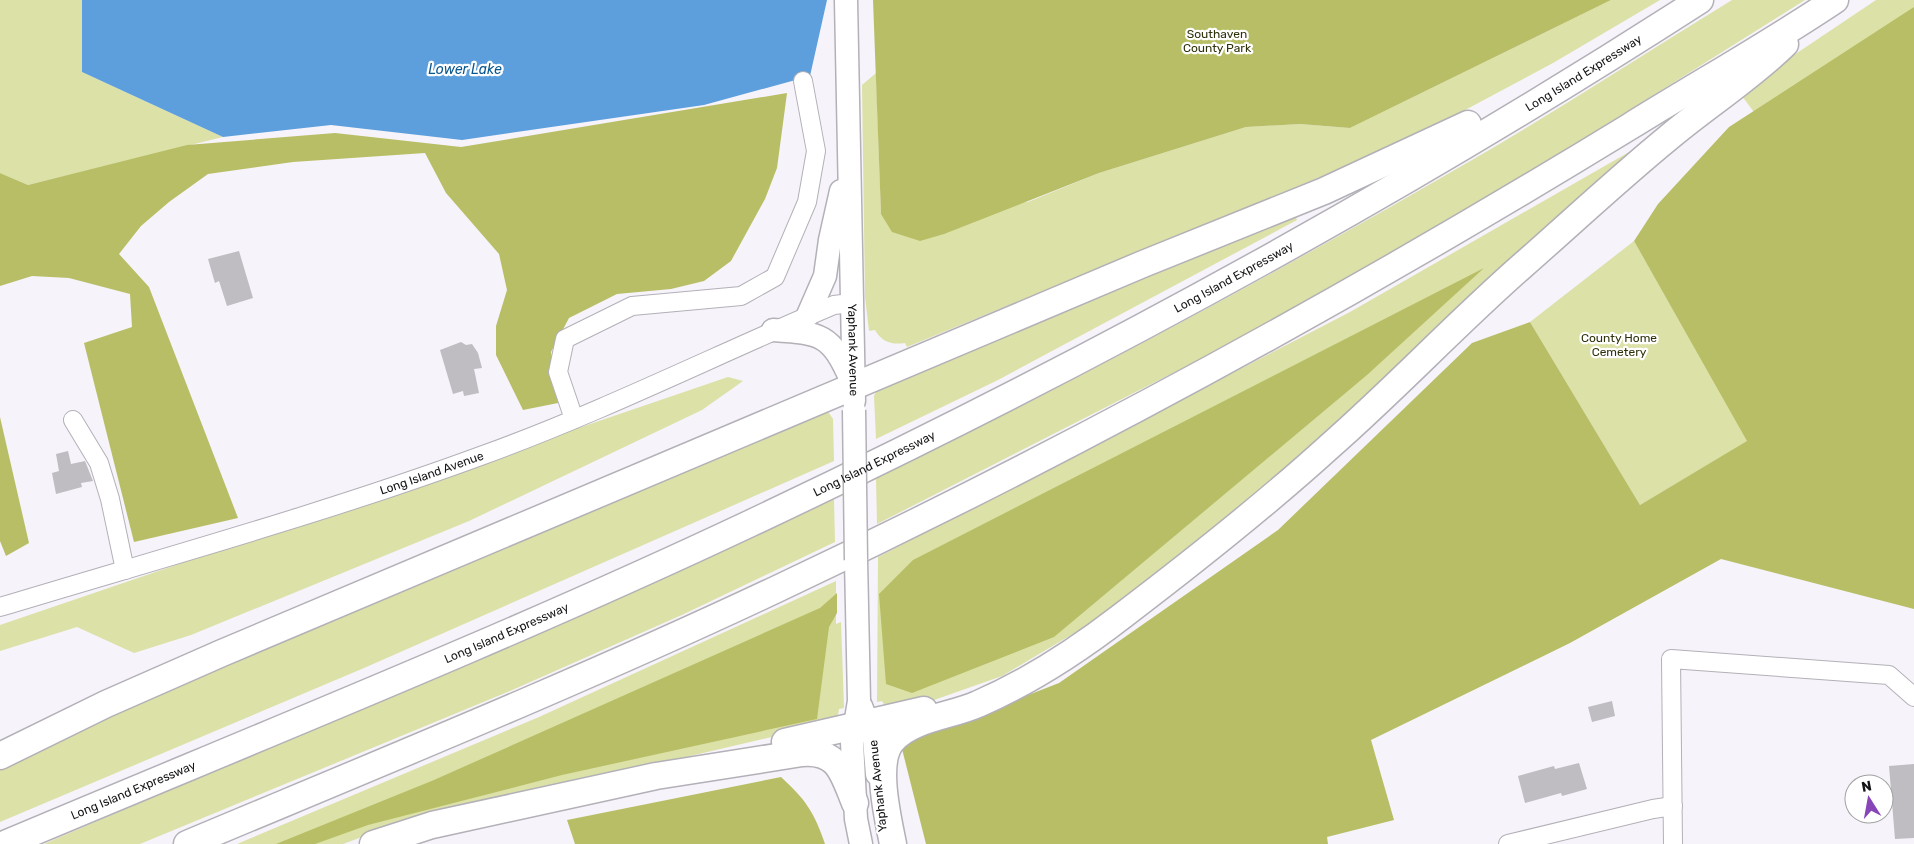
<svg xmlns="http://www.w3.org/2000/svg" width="1914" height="844" font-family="Rubik,sans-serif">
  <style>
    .green { fill: #dce1a7 }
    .forest { fill: #b8be65 }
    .water { fill: #5c9fdc }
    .building { fill: #bfbcc2 }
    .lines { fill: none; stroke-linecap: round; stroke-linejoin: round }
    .minor-casing { stroke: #b3b0b7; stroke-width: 20 }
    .major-casing { stroke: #b3b0b7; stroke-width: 25 }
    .highway-casing { stroke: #b3b0b7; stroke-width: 29 }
    .minor { stroke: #fff; stroke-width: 18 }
    .major { stroke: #fff; stroke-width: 22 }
    .highway { stroke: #fff; stroke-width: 26 }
    .major-bridge-casing { stroke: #b3b0b7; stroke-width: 25; stroke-linecap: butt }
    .major-bridge { stroke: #fff; stroke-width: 22 }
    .labels { text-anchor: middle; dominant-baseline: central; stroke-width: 4.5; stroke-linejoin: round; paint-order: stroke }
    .park-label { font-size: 12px; fill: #2f310a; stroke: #fff }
    .street-label { font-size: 12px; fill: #141316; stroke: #fff }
    .water-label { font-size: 14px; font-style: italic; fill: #09578f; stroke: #fff }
  </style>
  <rect width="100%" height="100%" fill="#f6f3fa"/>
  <!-- green -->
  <g class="green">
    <path d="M 0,0 L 82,0 L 82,72 L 223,137 L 28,185 L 0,173 Z"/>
    <path d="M 1611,0 L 1660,0 L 1553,63 L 1437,125 L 1335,171 L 907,347 L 905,343 C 891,345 882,342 875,330 L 869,331 L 865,297 L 862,85 L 876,73 L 881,214 L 1028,202 L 1099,173 L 1246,127 L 1300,124 L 1350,128 Z"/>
    <path d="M 1732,0 L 1805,0 L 1491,197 L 1220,349 L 877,524 L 876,478 C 1079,380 1277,273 1472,160 C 1560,109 1645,53 1732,0 Z"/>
    <path d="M 1876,0 L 1914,0 L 1914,219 L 1830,214 L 1739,92 Z"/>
    <path d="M 1650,140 L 1409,360 L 1274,478 L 1169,565 L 1093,622 L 1002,676 L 920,705 L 885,706 L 882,701 L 877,702 L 878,557 L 1350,312 Z"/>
    <path d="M 1293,211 L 1297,220 L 998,380 L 876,439 L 874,396 L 878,387 Z"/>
    <path d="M 1634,241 L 1748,441 L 1640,505 L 1530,322 Z"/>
    <path d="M 728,377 L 743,381 L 702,410 L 469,521 L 191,635 L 134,653 L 77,627 L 0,651 L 0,625 Z"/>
    <path d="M 819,411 L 829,413 L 833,419 L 834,461 L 364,668 L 0,822 L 0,768 L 100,715 Z"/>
    <path d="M 834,499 L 835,542 L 684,614 L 510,691 L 140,844 L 44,844 L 663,578 Z"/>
    <path d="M 836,581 L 836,624 L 841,622 L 844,708 L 839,709 L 838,715 L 832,720 L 802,730 L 394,825 L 343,844 L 237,844 L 539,717 Z"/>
  </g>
  <!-- forest -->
  <g class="forest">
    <path d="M 873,0 L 1611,0 L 1350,128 L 1300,124 L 1246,127 L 1099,173 L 944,234 L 920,241 L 892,232 L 881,214 Z"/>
    <path d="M 1914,7 L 1914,609 L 1721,559 L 1570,643 L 1371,740 L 1394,820 L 1327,837 L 1328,844 L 926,844 L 901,745 L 1059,683 L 1278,530 L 1472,343 L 1530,322 L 1640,505 L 1747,441 L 1634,241 L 1658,204 L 1729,127 Z"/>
    <path d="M 787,93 L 777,168 L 765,199 L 731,261 L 704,281 L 671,289 L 617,294 L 569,318 L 551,352 L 558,403 L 523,410 L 496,355 L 496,326 L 507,290 L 499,254 L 446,193 L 425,153 L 293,162 L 208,174 L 169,202 L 141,226 L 119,254 L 149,287 L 238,518 L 134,542 L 84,343 L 132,327 L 130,294 L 69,278 L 32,276 L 0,286 L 0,173 L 28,185 L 187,145 L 335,133 L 461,147 Z"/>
    <path d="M 1484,268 L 1367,375 L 1054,637 L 912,693 L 886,684 L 879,594 L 913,560 Z"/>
    <path d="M 0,417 L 29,543 L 6,556 L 0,541 Z"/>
    <path d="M 837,593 L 837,613 L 829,627 L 817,719 L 562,775 L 368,825 L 315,844 L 276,844 L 434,780 L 820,608 Z"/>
    <path d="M 781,777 C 806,800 814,812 825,844 L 575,844 L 567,820 Z"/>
  </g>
  <!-- water -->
  <path class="water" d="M 82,0 L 827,0 L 810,76 L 704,105 L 462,140 L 331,125 L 223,137 L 82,72 Z"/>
  <!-- building -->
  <g class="building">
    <path d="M 239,251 L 253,298 L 227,306 L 219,281 L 215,283 L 208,259 Z"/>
    <path d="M 461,342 L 466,345 L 472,344 L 478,353 L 482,368 L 474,369 L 479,393 L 464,396 L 463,391 L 453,394 L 440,350 Z"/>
    <path d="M 68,451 L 71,464 L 85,461 L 93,481 L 81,483 L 82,487 L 56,494 L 52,473 L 59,471 L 56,454 Z"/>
    <path d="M 1612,701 L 1615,716 L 1592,722 L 1588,707 Z"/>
    <path d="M 1579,763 L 1587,789 L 1562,796 L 1561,793 L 1525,803 L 1518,776 L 1554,766 L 1555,769 Z"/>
    <path d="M 1914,764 L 1914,838 L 1895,839 L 1889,766 Z"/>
  </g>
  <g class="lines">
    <!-- minor casing -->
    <g class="minor-casing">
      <g id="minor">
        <path d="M 574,419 L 558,372 L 565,339 L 632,306 L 741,296 L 775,277 L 807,202 L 816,151 L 803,81"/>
        <path d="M 73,420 L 99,463 L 110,499 L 125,570"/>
        <path id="s1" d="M 0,607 C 162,558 326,513 486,454 C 604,411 718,354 834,305 L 851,303"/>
        <path d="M 1508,844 L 1653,809 L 1673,806"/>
        <path d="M 1673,844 L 1671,659 L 1889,675 L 1914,697"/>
      </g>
    </g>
    <!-- major casing -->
    <g class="major-casing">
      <g id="major">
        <path id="s2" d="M 846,0 L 854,401"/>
        <path d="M 808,315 L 825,276 L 830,240 L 841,191"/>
        <path d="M 773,330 C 821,333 831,334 851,380"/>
        <path d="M 856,560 L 859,701 L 852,743 L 856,819 L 861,844"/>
        <path d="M 861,706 L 874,739 L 877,774"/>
      </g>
    </g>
    <!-- highway casing -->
    <g class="highway-casing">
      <g id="highway">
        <path d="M 785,742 L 924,710"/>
        <path d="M 0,756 L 106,704 L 222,653 L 1143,264 L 1324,191 L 1468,124"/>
        <path id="s3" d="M 5,844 C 254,739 505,639 749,524 C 1076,370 1396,196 1700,0"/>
        <path d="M 187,844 C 385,761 584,680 777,589 C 1070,451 1353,296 1629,127 C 1698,84 1768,45 1835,0"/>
        <path d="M 373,844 L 432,825 L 656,776 L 802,753 C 839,750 843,774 855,803"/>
        <path d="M 893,844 C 888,818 874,762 892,741 C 912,718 952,716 978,704 C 1029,682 1078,650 1122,616 C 1193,562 1264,506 1330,446 C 1396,388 1456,324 1522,266 C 1571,223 1618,179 1668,138 C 1706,106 1749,79 1785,44"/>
      </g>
    </g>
    <!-- minor -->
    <use href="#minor" class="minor"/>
    <!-- major -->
    <use href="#major" class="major"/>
    <!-- highway -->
    <use href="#highway" class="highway"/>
    <!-- major-bridge casing -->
    <g class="major-bridge-casing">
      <path id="major-bridge" d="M 854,410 L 856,560"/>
    </g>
    <!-- major-bridge -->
    <use href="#major-bridge" class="major-bridge"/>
  </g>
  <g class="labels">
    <!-- park labels -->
    <g class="park-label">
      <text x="1217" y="34">Southaven<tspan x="1217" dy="14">County Park</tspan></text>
      <text x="1619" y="338">County Home<tspan x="1619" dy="14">Cemetery</tspan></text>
    </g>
    <!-- street labels -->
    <g class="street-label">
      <text stroke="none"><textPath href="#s3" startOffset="1759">Long Island Expressway</textPath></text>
      <text stroke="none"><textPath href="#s3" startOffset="1354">Long Island Expressway</textPath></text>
      <text stroke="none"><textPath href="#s2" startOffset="350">Yaphank Avenue</textPath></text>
      <text stroke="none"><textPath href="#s3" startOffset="949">Long Island Expressway</textPath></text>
      <text stroke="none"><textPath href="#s1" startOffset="452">Long Island Avenue</textPath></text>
      <text stroke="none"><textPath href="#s3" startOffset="544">Long Island Expressway</textPath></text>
      <text transform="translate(878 786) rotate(-96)">Yaphank Avenue</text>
      <text stroke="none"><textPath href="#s3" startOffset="139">Long Island Expressway</textPath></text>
    </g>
    <!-- water labels -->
    <g class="water-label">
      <text x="465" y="69">Lower Lake</text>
    </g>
  </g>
  <!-- north arrow -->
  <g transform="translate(1869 799) rotate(349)"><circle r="24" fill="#ffffff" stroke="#a1a1a2"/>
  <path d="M0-4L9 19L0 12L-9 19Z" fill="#8745b9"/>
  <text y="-8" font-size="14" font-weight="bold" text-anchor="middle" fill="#141316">N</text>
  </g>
</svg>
